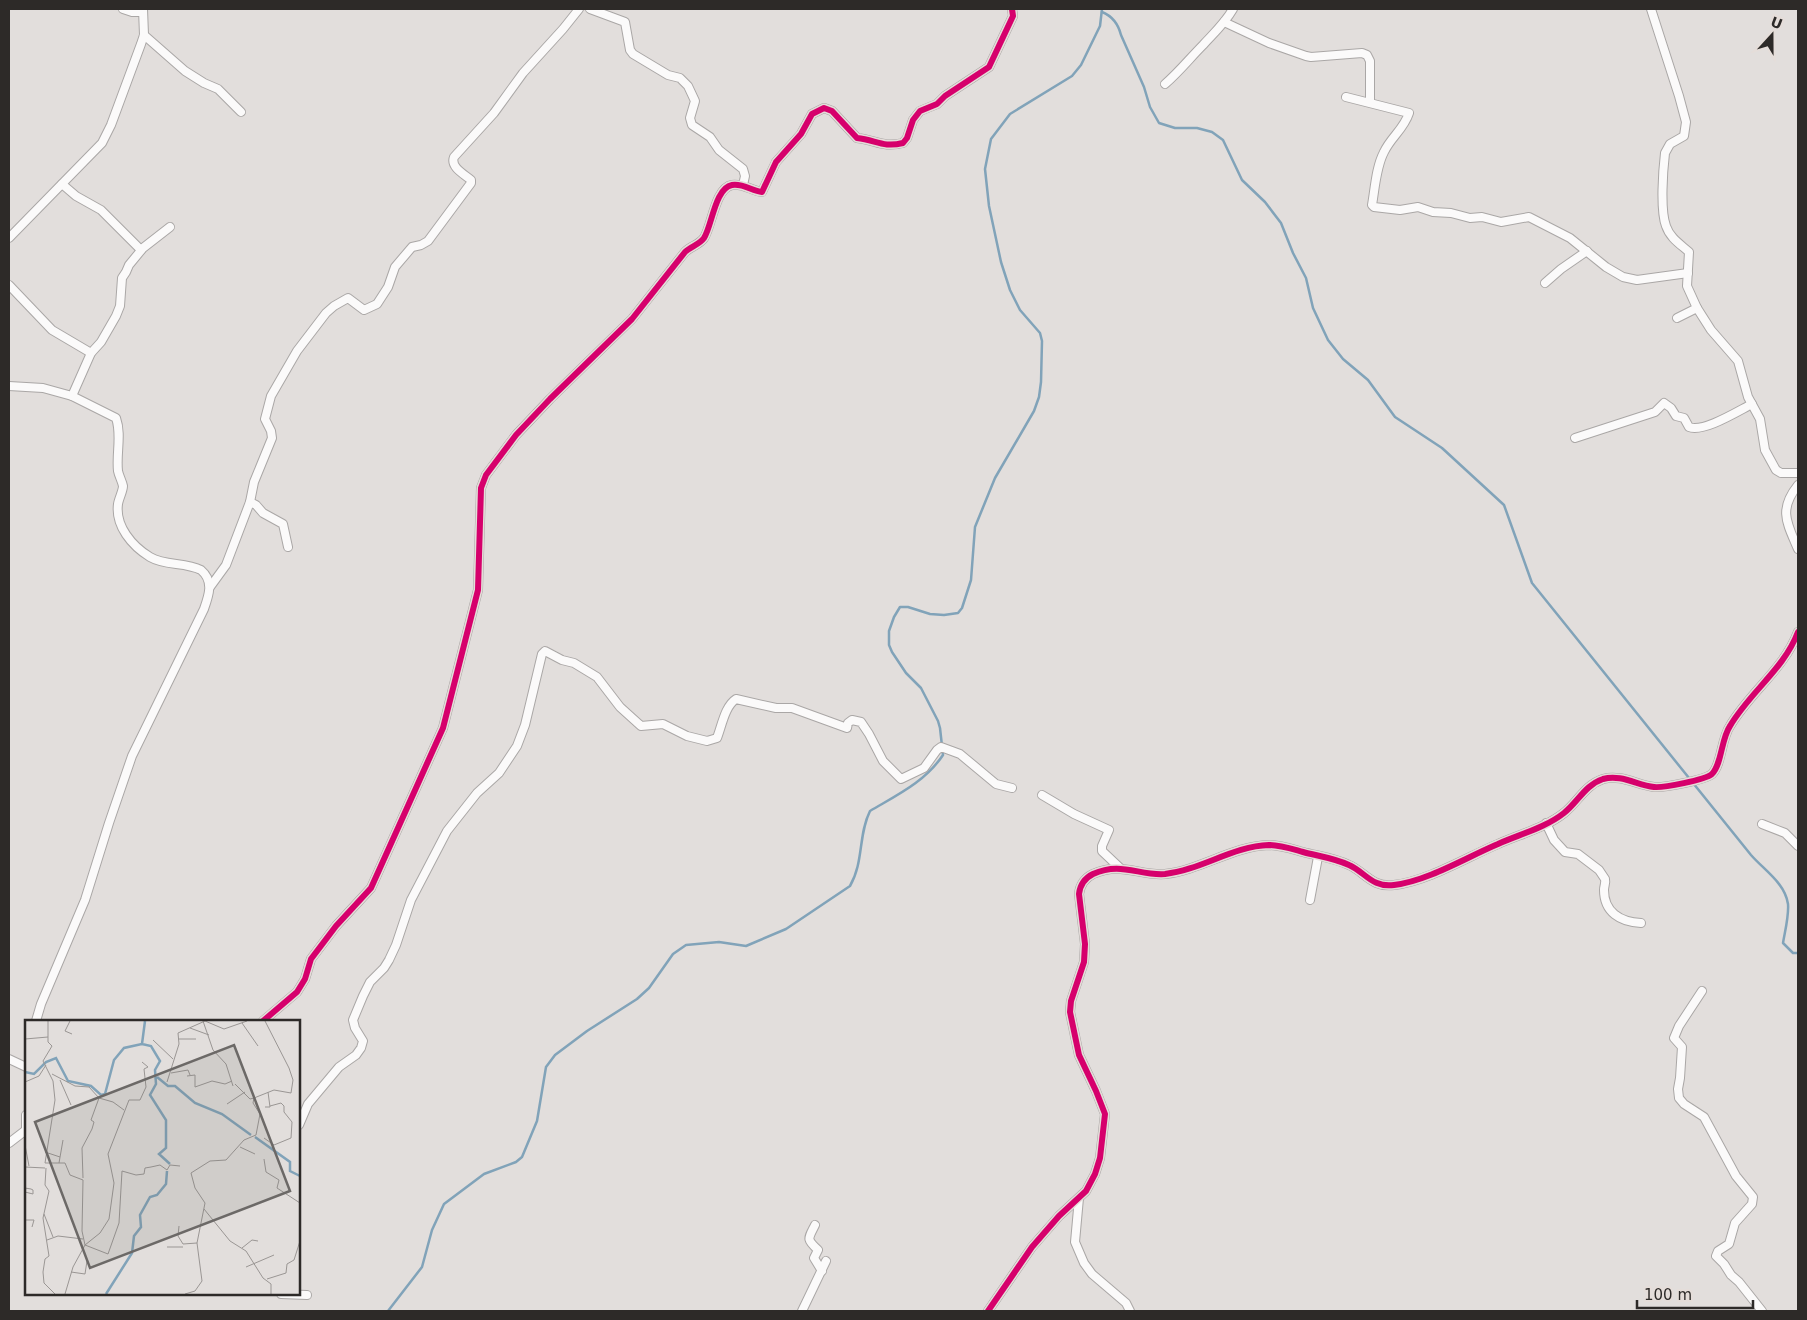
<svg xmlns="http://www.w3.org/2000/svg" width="1807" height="1320" font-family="'DejaVu Sans',sans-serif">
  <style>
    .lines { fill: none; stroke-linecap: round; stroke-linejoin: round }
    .stream { stroke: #81a3b9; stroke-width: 2.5 }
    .minor-casing { stroke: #aaa7a6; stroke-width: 10 }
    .minor { stroke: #fbfafa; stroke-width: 8 }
    .cycleway-casing { stroke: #e5ddd9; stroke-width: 9 }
    .cycleway { stroke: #d6006c; stroke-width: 6 }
    .inset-river { fill: none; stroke: #81a3b9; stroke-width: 2.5 }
    .inset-road { fill: none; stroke: #9a9694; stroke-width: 1 }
    .view { fill: #6c6967; fill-opacity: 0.15; stroke: #6c6967; stroke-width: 2.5 }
    .inset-edge { fill: none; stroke: #2d2a28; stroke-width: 2.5 }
  </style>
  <rect width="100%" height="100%" fill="#e2dedc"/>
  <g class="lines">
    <!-- stream -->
    <g class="stream">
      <path d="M 1102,12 C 1112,16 1118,23 1121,35 L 1144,87 L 1150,107 L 1159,123 L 1175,128 L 1197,128 L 1212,132 L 1223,140 L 1242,180 L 1265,202 L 1281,223 L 1293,253 L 1306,278 L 1313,308 L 1328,340 L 1343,359 L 1368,380 L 1395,417 L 1442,448 L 1504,505 L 1532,583 L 1751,855 C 1764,870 1785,883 1788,904 C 1789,916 1785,931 1783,943 L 1793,953 L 1798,953"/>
      <path d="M 388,1311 L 422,1267 L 432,1230 L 444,1204 L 484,1174 L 516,1162 L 522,1157 L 537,1121 L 546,1067 L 555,1055 L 587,1031 L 637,999 L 649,988 L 673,954 L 686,945 L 719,942 L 746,946 L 786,929 L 850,886 C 864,862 858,835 870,811 C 897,795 925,782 943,755 L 940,728 L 938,721 L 921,688 L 906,673 L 892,652 L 889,645 L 889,631 L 894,617 L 900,607 L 908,607 L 930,614 L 944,615 L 958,613 L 962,608 L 971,580 L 975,527 L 995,478 L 1034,411 L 1039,397 L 1041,382 L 1042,341 L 1040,333 L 1020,310 L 1010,290 L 1001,262 L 989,206 L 985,169 L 991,139 L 1010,114 L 1072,76 L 1081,65 L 1100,26 L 1102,9"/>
    </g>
    <!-- minor casing -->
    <g class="minor-casing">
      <g id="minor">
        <path d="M 123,9 L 132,12 L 143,12"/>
        <path d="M 590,9 L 625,22 L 630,50 L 633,54 L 668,75 L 680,78 L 688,86 L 695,101 L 690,118 L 692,125 L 710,137 L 719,150 L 743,169 L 745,176 L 743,185"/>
        <path d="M 1651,9 L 1679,96 L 1686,122 L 1684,136 L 1670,144 L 1665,153 C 1663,170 1660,210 1666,226 C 1670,238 1680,244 1689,252 L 1687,286 L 1697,308 L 1677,318"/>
        <path d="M 1224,22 L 1269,43 L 1306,56 L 1311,57 L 1362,53 L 1367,55 L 1370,61 L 1370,102"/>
        <path d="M 144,35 L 185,71 L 204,83 L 218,89 L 241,112"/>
        <path d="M 1165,84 C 1179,72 1190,58 1203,45 C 1214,33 1225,23 1233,9"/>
        <path d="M 1346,97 L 1409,113 C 1404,129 1391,137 1384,152 C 1376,167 1375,188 1372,205 L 1374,207 L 1400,210 L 1418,207 L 1433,212 L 1451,213 L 1470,218 L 1482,217 L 1501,222 L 1529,217 L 1570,238 L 1606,267 L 1623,277 L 1637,280 L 1688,273"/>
        <path d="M 62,184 L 76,196 L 101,210 L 141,250"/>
        <path d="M 9,238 L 102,143 L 111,125 L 141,44 L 144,35 L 143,9"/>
        <path d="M 1545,283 L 1561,269 L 1587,251"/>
        <path d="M 9,285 L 52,330 L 91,353"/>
        <path d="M 1697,308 L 1711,330 L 1738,361 L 1748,397 L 1760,419 L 1765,450 L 1776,470 L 1781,473 L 1798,473"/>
        <path d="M 9,386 L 43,388 L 72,396 L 116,418 C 122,435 116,453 118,471 C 119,476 122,481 123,486 C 123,491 119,498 118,504 C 115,526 132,546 150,557 C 165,566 185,562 201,570 C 214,581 209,595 204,609 L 132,756 L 109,823 L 85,900 L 41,1004 L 36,1021"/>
        <path d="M 72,396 L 91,353 L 101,342 L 116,316 L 120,306 L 122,278 L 126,272 L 129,265 L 143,248 L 170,227"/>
        <path d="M 1575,438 L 1655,412 L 1664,403 L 1671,408 L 1676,416 L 1684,418 L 1689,427 C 1703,433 1738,411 1752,404"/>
        <path d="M 1798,485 C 1778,510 1787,523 1798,549"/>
        <path d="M 250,502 L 256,505 L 263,513 L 283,524 L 288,547"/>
        <path d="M 210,587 L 226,565 L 250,502 L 254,482 L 272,438 L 271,431 L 265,419 L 271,396 L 297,351 L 326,313 L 334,306 L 348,298 L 364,310 L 377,304 L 388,287 L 395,267 L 412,247 L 421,245 L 428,241 L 471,183 L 471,180 C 464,174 450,167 454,157 L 494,113 L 523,73 L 563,29 L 579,9"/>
        <path d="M 1042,795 L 1074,814 L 1109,830 L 1102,846 L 1102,851 L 1120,868"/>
        <path d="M 1546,823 L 1554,840 L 1565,852 L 1578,854 L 1599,870 L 1605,879 C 1606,883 1604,886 1604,890 C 1604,912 1620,922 1641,923"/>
        <path d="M 1762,824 L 1785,833 L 1798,846"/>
        <path d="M 1310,900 L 1318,857"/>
        <path d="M 1702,991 L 1679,1026 L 1674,1038 L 1682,1047 L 1680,1078 L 1678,1089 L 1679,1098 L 1684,1104 L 1704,1117 L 1736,1176 L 1753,1197 L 1752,1204 L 1735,1223 L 1729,1244 L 1718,1251 L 1716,1256 L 1724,1264 L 1731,1275 L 1739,1282 L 1762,1311"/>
        <path d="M 263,1021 L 297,992 L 305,979 L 311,959 L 336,926 L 371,888 L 443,728 L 478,590 L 481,488 L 486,475 L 516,435 L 550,399 L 632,319 L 685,252 C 691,246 699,245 704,238 C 712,226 715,188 732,185 C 743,183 752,191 762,192 L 776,162 L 801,134 L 812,114 L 824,108 L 832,111 L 857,138 C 876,140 883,148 903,143 L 907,138 L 913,120 L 920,111 L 937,104 L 945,96 L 989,67 L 1013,16 L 1012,9"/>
        <path d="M 9,1059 L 26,1067"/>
        <path d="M 299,1125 L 308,1104 L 339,1067 L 356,1055 L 361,1048 L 363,1041 L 355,1028 L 353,1020 L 363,996 L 370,982 L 384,968 L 389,960 L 396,945 L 411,900 L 447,831 L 477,793 L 499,773 L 517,746 L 525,725 L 542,654 L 545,651 L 562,660 L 574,663 L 597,677 L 620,707 L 641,726 L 663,724 L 687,736 L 707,741 L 717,738 C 722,725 725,706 736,699 L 776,708 L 792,708 L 847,728 L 848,723 L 852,720 L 861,722 L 869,734 L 883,761 L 901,779 L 924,768 L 937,750 L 941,747 L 960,754 L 996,784 L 1012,788"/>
        <path d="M 9,1143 L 26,1130 L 26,1115"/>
        <path d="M 1079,1198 L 1075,1242 L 1084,1263 L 1092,1274 L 1126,1303 L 1130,1311"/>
        <path d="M 815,1225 C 808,1239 806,1239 818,1250 L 814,1258 L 822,1271"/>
        <path d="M 281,1294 L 307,1295"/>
        <path d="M 802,1311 L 826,1261"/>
        <path d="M 988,1311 L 1032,1247 L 1059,1216 L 1086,1191 L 1095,1174 L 1100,1158 L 1105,1114 L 1096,1091 L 1079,1055 L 1070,1012 L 1071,1001 L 1084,962 L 1085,944 L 1079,894 C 1080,885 1085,878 1093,874 C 1121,861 1139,876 1165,874 C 1201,870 1233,846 1269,845 C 1280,845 1292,849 1303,852 C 1318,856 1334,858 1349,865 C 1365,872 1372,888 1394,885 C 1428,881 1467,857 1498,844 C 1520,834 1545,828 1564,813 C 1578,802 1585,785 1603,779 C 1621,774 1637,785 1654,787 C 1663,788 1705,780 1712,774 C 1722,764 1721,739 1730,726 C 1750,692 1784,669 1798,632"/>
      </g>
    </g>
    <!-- minor -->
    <use href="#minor" class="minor"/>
    <!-- cycleway casing -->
    <g class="cycleway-casing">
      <g id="cycleway">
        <path d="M 263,1021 L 297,992 L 305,979 L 311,959 L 336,926 L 371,888 L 443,728 L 478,590 L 481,488 L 486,475 L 516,435 L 550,399 L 632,319 L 685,252 C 691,246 699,245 704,238 C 712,226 715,188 732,185 C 743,183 752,191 762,192 L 776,162 L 801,134 L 812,114 L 824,108 L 832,111 L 857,138 C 876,140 883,148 903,143 L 907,138 L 913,120 L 920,111 L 937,104 L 945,96 L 989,67 L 1013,16 L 1012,9"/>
        <path d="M 988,1311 L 1032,1247 L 1059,1216 L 1086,1191 L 1095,1174 L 1100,1158 L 1105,1114 L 1096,1091 L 1079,1055 L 1070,1012 L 1071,1001 L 1084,962 L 1085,944 L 1079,894 C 1080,885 1085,878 1093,874 C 1121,861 1139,876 1165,874 C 1201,870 1233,846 1269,845 C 1280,845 1292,849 1303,852 C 1318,856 1334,858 1349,865 C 1365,872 1372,888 1394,885 C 1428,881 1467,857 1498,844 C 1520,834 1545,828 1564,813 C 1578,802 1585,785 1603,779 C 1621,774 1637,785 1654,787 C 1663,788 1705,780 1712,774 C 1722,764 1721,739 1730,726 C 1750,692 1784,669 1798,632"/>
      </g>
    </g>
    <!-- cycleway -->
    <use href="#cycleway" class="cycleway"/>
  </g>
  <!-- overview -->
  <g transform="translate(25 1020)">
    <rect width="275" height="275" fill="#e2dedc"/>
    <path class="inset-river" d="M 117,24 L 126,26 L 135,41 L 130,50 L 131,64 L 125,75 L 141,100 L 141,128 L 134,134 L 145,144M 0,52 L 9,54 L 21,42 L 31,38 L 43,61 L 66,66 L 76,75 L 80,74 L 89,40 L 99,28 L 117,24 L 120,1M 132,57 L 143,66 L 150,66 L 170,83 L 197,94 L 226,115M 230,117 L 265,142 L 265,151 L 275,156M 81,274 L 107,233 L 109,216 L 116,207 L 115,195 L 125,177 L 132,175 L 141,164 L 142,151"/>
    <path class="inset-road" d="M 23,1 L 23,22 L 27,26 L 18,41 L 28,61 L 30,80 L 20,143 L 40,143 L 45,155 L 58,160 L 57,211 L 60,225 L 48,247 L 40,274M 45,1 L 40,11 L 47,14M 178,1 L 188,30 L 201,44 L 208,66M 180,1 L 199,9 L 222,1M 217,3 L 233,26M 165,8 L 184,15M 0,19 L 23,17M 153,19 L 171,19M 128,20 L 148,39M 117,42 L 123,47 L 119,49 L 121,67 L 115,80 L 104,80 L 83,134 L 89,163 L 84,199 L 75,213 L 60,225 L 83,234 L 94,203 L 97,151 L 111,155 L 119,154 L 120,148 L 126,147 L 135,145 L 142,150 L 145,145 L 155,146M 146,53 L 163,50 L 165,55M 27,54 L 50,66 L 64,67 L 74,78 L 66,100 L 69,102 L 67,109 L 57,128 L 58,158M 162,56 L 170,55 L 170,67 L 187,61 L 200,64 L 207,61M 35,60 L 46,85M 0,62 L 14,56 L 21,45M 142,62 L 154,24 L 153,13 L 180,1M 210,64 L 225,79 L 229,78M 74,78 L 88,82 L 99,90M 202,84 L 220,72M 240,87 L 245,87 L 243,72M 239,118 L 249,125 L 266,118 L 267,102 L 259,92 L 259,86 L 256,83 L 245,86M 0,125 L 4,146M 215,127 L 230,134M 20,132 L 35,137M 239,139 L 241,152 L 254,160 L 252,168 L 275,183M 34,143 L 38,120M 0,147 L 20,148M 21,148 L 20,165 L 24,171 L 18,198 L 24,236 L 20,239 L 18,252 L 19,263 L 30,274M 0,168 L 6,169 L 8,170 L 8,174 L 0,172 L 1,168M 179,189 L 205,221 L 221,231 L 238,258 L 246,264 L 246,274M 19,194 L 28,217M 0,200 L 9,200 L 7,207M 154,206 L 153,216 L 158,224 L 172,223M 22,220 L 33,216 L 58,219M 142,227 L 158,227M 217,228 L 227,220 L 233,221M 221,247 L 249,235M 46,252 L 60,254 L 62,241M 242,259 L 261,253 L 262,244 L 269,240 L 275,221M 160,274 L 170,271 L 177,261 L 172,223 L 180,183 L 170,168 L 166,153 L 185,141 L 201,140 L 219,120 L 231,115 L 235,94 L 228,83 L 229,78 L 249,70 L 266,73 L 268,60 L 264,48 L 240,1"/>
    <path class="view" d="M 209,25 L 265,171 L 65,248 L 10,102 Z"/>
    <rect width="275" height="275" class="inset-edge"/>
  </g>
  <!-- border -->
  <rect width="1807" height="1320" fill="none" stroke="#2d2a28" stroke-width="20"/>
  <!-- north arrow -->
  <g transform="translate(1772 35) rotate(21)" stroke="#e5ddd9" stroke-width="4" paint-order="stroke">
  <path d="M0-4L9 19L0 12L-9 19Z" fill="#2d2a28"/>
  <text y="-8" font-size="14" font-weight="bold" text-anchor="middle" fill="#2d2a28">U</text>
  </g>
  <!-- scale -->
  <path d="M1637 1300v8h116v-8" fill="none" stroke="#2d2a28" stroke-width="2.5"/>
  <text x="1644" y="1300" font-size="15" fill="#2d2a28" stroke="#e5ddd9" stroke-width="4" paint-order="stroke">100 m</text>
</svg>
